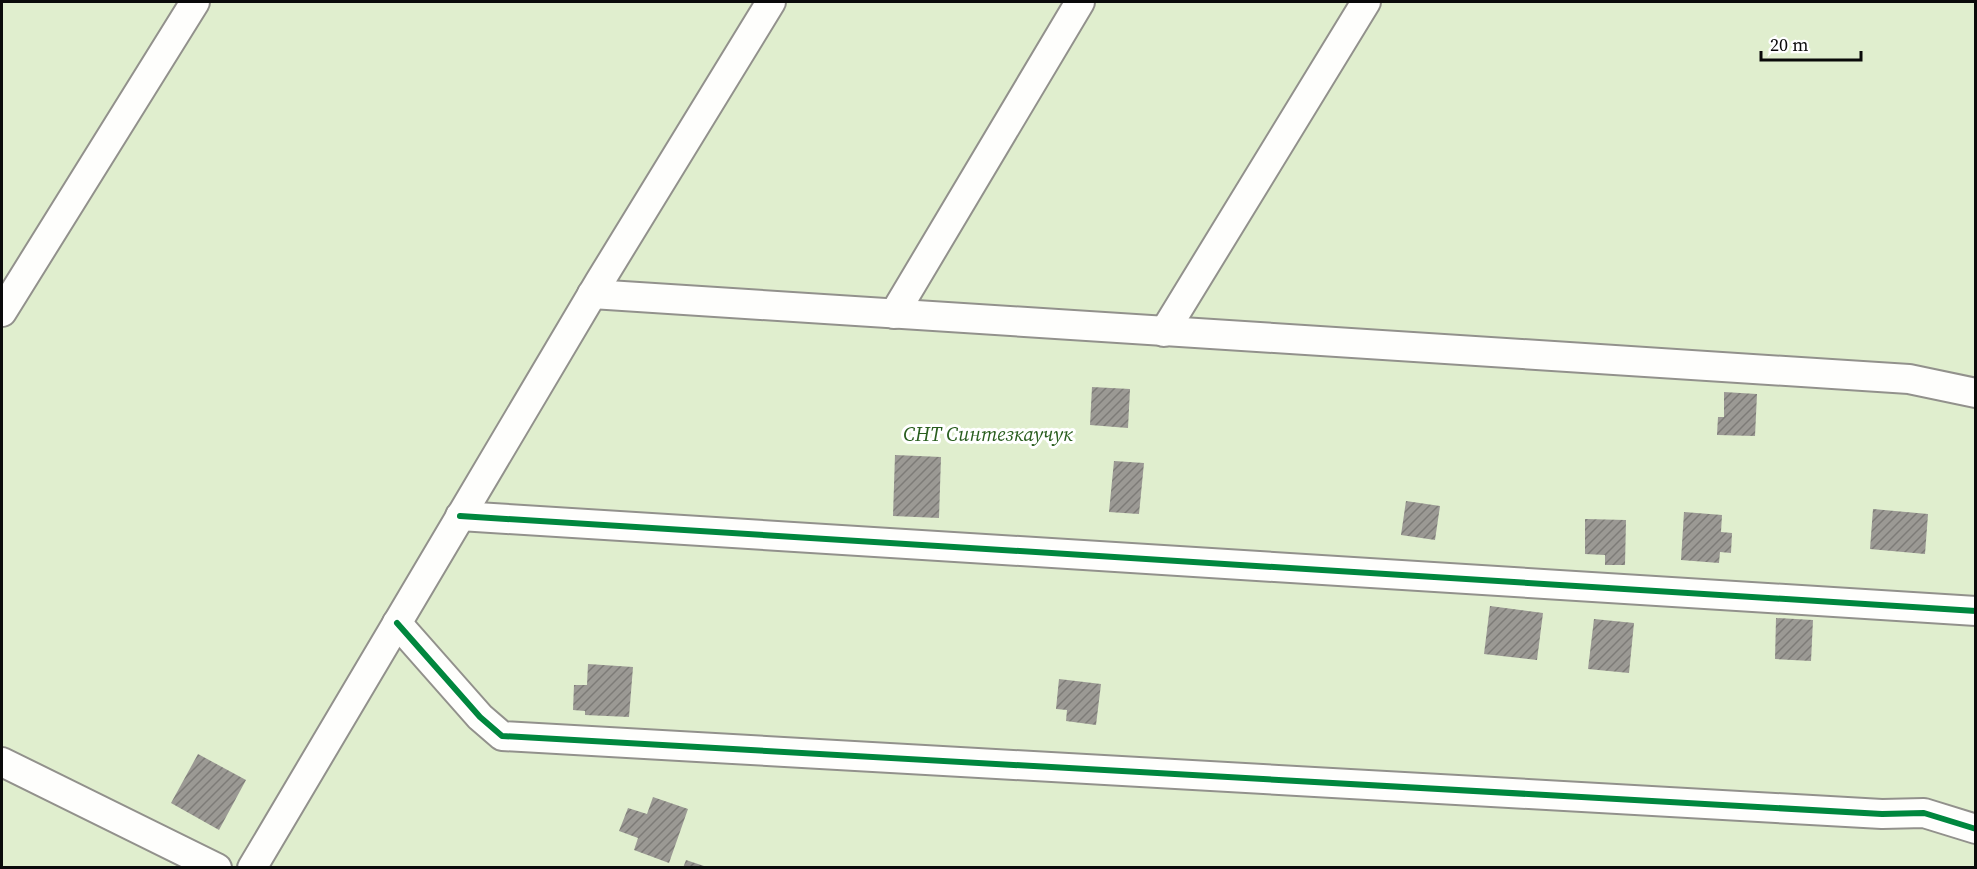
<svg xmlns="http://www.w3.org/2000/svg" width="1977" height="869" font-family="'Source Serif 4',serif">
  <style>
    .garden { fill: #e0eece }
    .building { fill: url(#building-hatch) }
    .lines { fill: none; stroke-linecap: round; stroke-linejoin: round }
    .minor-casing { stroke: #92918c; stroke-width: 32 }
    .minor { stroke: #fefefc; stroke-width: 28 }
    .cycleway-casing { stroke: #fff; stroke-width: 10 }
    .cycleway { stroke: #00873e; stroke-width: 6 }
    .labels { text-anchor: middle; dominant-baseline: central; stroke-width: 6; stroke-linejoin: round; paint-order: stroke }
    .park-label { font-size: 20px; font-style: italic; fill: #295e1e; stroke: #fff }
  </style>
  <defs>
    <pattern id="building-hatch" width="6" height="6" patternUnits="userSpaceOnUse" patternTransform="scale(1.5)"><rect width="6" height="6" fill="#9b9994"/><path d="M-1 1l2-2M0 6l6-6M5 7l2-2" fill="none" stroke="#7d7b77"/></pattern>
  </defs>
  <rect width="100%" height="100%" fill="#f9f8ed"/>
  <!-- garden -->
  <path class="garden" d="M 2,2 L 1975,2 L 1975,867 L 2,868 Z"/>
  <!-- building -->
  <g class="building">
    <path d="M 1092,387 L 1130,389 L 1128,428 L 1090,425 Z"/>
    <path d="M 1724,392 L 1757,394 L 1755,436 L 1717,435 L 1718,417 L 1724,417 Z"/>
    <path d="M 895,455 L 941,457 L 939,518 L 893,516 Z"/>
    <path d="M 1114,461 L 1144,463 L 1139,514 L 1109,512 Z"/>
    <path d="M 1406,501 L 1440,506 L 1435,540 L 1401,535 Z"/>
    <path d="M 1873,509 L 1928,514 L 1925,554 L 1870,549 Z"/>
    <path d="M 1684,512 L 1722,515 L 1721,532 L 1732,533 L 1731,553 L 1720,552 L 1719,563 L 1681,560 Z"/>
    <path d="M 1585,519 L 1626,520 L 1625,565 L 1605,565 L 1605,555 L 1585,554 Z"/>
    <path d="M 1490,606 L 1543,613 L 1537,660 L 1484,654 Z"/>
    <path d="M 1776,618 L 1813,620 L 1811,661 L 1775,659 Z"/>
    <path d="M 1594,619 L 1634,623 L 1629,673 L 1588,669 Z"/>
    <path d="M 588,664 L 633,667 L 629,717 L 585,715 L 585,711 L 573,710 L 574,685 L 587,685 Z"/>
    <path d="M 1059,679 L 1101,684 L 1096,725 L 1066,721 L 1067,710 L 1056,709 Z"/>
    <path d="M 198,754 L 246,780 L 219,830 L 171,803 Z"/>
    <path d="M 653,797 L 688,809 L 669,863 L 634,850 L 638,838 L 619,831 L 628,808 L 647,814 Z"/>
    <path d="M 686,860 L 707,867 L 707,868 L 683,868 Z"/>
  </g>
  <g class="lines">
    <!-- minor casing -->
    <g class="minor-casing">
      <g id="minor">
        <path d="M 592,294 L 1909,379 L 1976,393"/>
        <path d="M 2,312 L 195,2"/>
        <path d="M 894,314 L 1080,2"/>
        <path d="M 1164,332 L 1366,2"/>
        <path d="M 460,516 L 1976,611"/>
        <path d="M 397,623 L 480,717 L 502,736 L 1882,814 L 1924,813 L 1976,829"/>
        <path d="M 2,762 L 217,868"/>
        <path d="M 252,868 L 600,281 L 771,2"/>
      </g>
    </g>
    <!-- minor -->
    <use href="#minor" class="minor"/>
    <!-- cycleway casing -->
    <g class="cycleway-casing">
      <g id="cycleway">
        <path d="M 460,516 L 1976,611"/>
        <path d="M 397,623 L 480,717 L 502,736 L 1882,814 L 1924,813 L 1976,829"/>
      </g>
    </g>
    <!-- cycleway -->
    <use href="#cycleway" class="cycleway"/>
  </g>
  <g class="labels">
    <!-- park labels -->
    <g class="park-label">
      <text x="988" y="434">СНТ Синтезкаучук</text>
    </g>
  </g>
  <!-- border -->
  <rect width="1977" height="869" fill="none" stroke="#0a0a0a" stroke-width="6"/>
  <!-- scale -->
  <path d="M1761 51v9h100v-9" fill="none" stroke="#0a0a0a" stroke-width="3"/>
  <text x="1770" y="51" font-size="18" fill="#0a0a0a" stroke="#ffffff" stroke-width="4.5" paint-order="stroke">20 m</text>
</svg>
